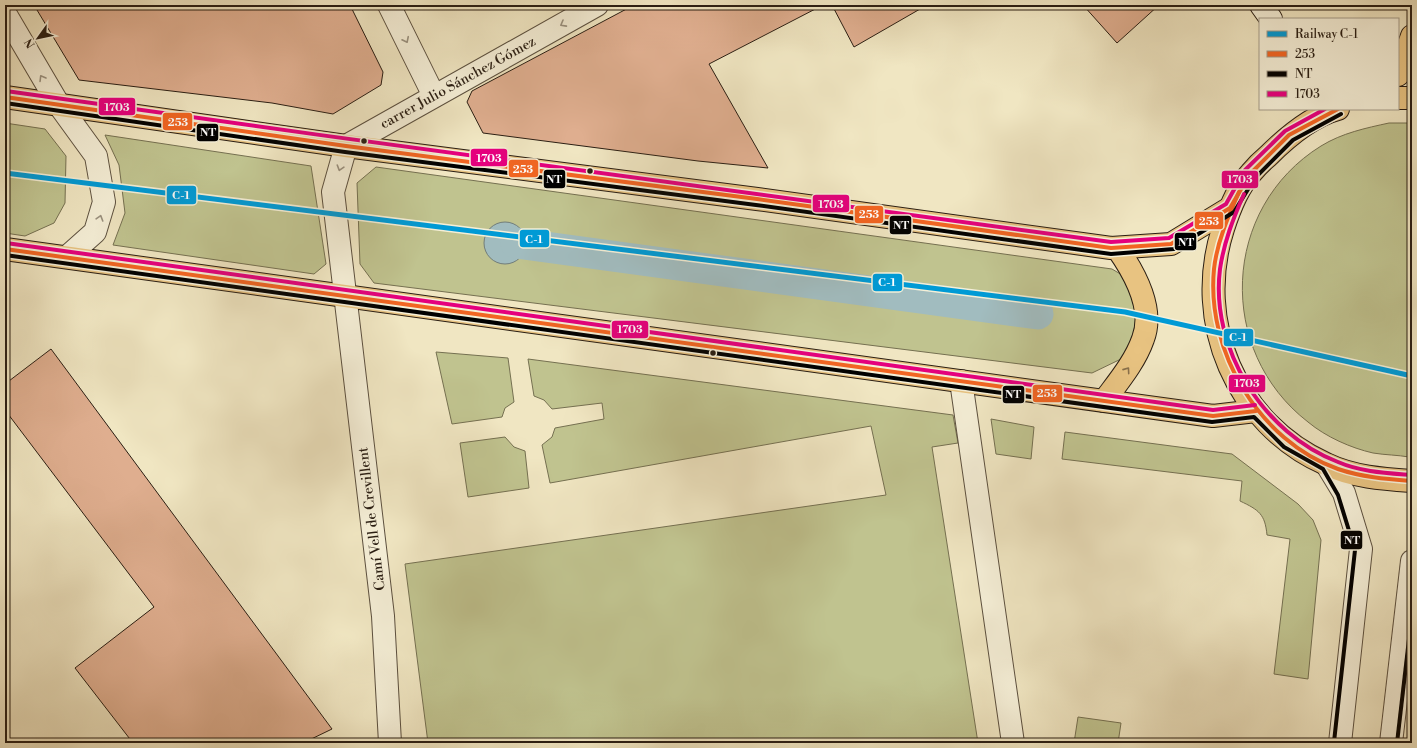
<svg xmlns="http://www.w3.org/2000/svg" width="1417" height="748" font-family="'Libre Bodoni',serif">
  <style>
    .green { fill: #c0c38f; stroke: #757051 }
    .water { fill: #a1bcbf; stroke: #717d7a }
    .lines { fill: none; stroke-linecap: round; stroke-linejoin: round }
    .canal { stroke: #a1bcbf; stroke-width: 31 }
    .building { fill: #dfae8f; stroke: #2a1e13 }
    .pedestrian-casing { stroke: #5c503f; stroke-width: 24 }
    .minor-casing { stroke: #5c503f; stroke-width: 24 }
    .tertiary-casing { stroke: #5c503f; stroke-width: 24 }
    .secondary-casing { stroke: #2a1e13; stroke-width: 24 }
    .trunk-casing { stroke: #2a1e13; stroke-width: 24 }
    .pedestrian { stroke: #f5efd7; stroke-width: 22 }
    .minor { stroke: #f5efd7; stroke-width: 22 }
    .tertiary { stroke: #f5efd7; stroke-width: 22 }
    .secondary { stroke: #f5efd7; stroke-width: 22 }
    .trunk { stroke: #e8c381; stroke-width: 22 }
    .bus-1-casing { stroke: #f5efd7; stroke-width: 7 }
    .bus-2-casing { stroke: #f5efd7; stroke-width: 7 }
    .bus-3-casing { stroke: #f5efd7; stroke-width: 7 }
    .bus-1 { stroke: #f26522; stroke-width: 4 }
    .bus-2 { stroke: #000; stroke-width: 4 }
    .bus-3 { stroke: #e5007d; stroke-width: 4 }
    .rail-1-casing { stroke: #f5efd7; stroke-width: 8 }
    .rail-1 { stroke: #009ad5; stroke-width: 5 }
    .oneway { stroke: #9a917f }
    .oneway2 { stroke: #89704a }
    .bus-dot { fill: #2a1e13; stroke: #f5efd7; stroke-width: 1.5 }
    .labels { text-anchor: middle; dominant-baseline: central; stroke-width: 3.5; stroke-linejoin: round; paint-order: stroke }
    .street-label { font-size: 14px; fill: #2a1e13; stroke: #f5efd7 }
    .line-badge { stroke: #f5efd7; stroke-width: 1.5 }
    .badge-label { font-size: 11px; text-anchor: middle; font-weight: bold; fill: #fff }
  </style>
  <rect width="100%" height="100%" fill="#f0e6c2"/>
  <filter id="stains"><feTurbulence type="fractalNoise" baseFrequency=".005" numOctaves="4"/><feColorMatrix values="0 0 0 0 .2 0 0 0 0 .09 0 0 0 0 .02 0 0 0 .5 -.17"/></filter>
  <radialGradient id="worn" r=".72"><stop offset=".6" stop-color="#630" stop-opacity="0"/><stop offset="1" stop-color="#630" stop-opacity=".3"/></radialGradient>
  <!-- green -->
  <g class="green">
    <path d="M 5,123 L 45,129 L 66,156 L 65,203 L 54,223 L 25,236 L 5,233 Z"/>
    <path d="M 1389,123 L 1412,123 L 1412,456 L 1409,457 C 1398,455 1385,455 1373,453 C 1351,448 1326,437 1308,422 C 1216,351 1221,208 1321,146 C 1342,133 1366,128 1389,123 Z"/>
    <path d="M 105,135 L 311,166 L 326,264 L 314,274 L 113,245 L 125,213 L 119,165 Z"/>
    <path d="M 376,167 L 1112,269 L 1132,281 L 1138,336 L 1121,359 L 1092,373 L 374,283 L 360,264 L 357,183 Z"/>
    <path d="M 436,352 L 508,358 L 514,402 L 505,408 L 502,417 L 452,424 Z"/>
    <path d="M 528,359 L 953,415 L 958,443 L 932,447 L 978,743 L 428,743 L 405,564 L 886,495 L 871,426 L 550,483 L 542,445 L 552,437 L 555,428 L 604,419 L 602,403 L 552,409 L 544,400 L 534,396 Z"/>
    <path d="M 991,419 L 1034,427 L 1031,459 L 996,454 Z"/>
    <path d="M 1065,432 L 1232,454 L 1298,504 L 1313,520 L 1321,540 L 1308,679 L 1274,674 L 1290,539 L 1267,535 C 1265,514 1259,510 1240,501 L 1242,481 L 1062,459 Z"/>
    <path d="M 505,437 L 514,447 L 525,451 L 529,488 L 468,497 L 460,443 Z"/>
    <path d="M 1078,717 L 1121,723 L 1118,743 L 1074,743 Z"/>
  </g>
  <!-- water -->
  <circle class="water" cx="505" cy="243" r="21"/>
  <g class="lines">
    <!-- canal -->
    <path class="canal" d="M 516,243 L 1038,314"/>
  </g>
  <!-- building -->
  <g class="building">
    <path d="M 34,5 L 350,5 L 383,72 L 381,85 L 333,114 L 272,103 L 79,80 Z"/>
    <path d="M 634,5 L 823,5 L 709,64 L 768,168 L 698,161 L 483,133 L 467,102 L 472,91 Z"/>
    <path d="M 832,5 L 927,5 L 854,47 Z"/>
    <path d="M 1083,5 L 1159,5 L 1117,43 Z"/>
    <path d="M 51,349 L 332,729 L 303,743 L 133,743 L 75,668 L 154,607 L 5,410 L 5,384 Z"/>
  </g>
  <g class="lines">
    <!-- pedestrian casing -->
    <g class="pedestrian-casing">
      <path id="pedestrian" d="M 961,381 L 1013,743"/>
    </g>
    <!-- minor casing -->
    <g class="minor-casing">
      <g id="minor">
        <path d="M 389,5 L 434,96"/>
        <path d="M 1327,465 L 1344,493 L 1361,549 L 1340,743"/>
        <path d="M 390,743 L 383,616 L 333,192 L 346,146 L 597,5"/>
        <path d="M 1391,743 L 1412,561"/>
      </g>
    </g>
    <!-- tertiary casing -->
    <g class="tertiary-casing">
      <path id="tertiary" d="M 5,13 L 59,105 L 96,156 L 104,202 L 95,232 L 67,257"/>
    </g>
    <!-- secondary casing -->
    <g class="secondary-casing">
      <path id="secondary" d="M 1261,5 L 1271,19"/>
    </g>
    <!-- trunk casing -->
    <g class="trunk-casing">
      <g id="trunk">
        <path d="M 1398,75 L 1412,36"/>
        <path d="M 5,97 L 346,146 L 757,199 L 1111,248 L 1171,244 L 1230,208"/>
        <path d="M 1398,98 L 1412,98"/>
        <path d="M 1338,109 C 1312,116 1287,137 1268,156 C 1262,161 1256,167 1251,173 C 1237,188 1229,210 1223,229 C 1193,322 1236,424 1326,464 C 1353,477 1383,479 1412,481"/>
        <path d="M 5,249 L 1213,416 L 1256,411"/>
        <path d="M 1104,401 C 1118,382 1135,362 1143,339 C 1155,308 1134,272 1117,248"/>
      </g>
    </g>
    <!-- pedestrian -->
    <use href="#pedestrian" class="pedestrian"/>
    <!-- minor -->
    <use href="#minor" class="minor"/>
    <!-- tertiary -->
    <use href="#tertiary" class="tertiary"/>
    <!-- secondary -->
    <use href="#secondary" class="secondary"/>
    <!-- trunk -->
    <use href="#trunk" class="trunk"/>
    <!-- bus-1 casing -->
    <g class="bus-1-casing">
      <g id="bus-1">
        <path d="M 5,97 L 346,146 L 757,199 L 1111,248 L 1171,244 L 1230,208 L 1250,174 L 1289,135 L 1338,109"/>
        <path d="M 1239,192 C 1228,217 1217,242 1214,269 C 1206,351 1259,441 1338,469 C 1361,477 1387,479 1412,481"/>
        <path d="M 5,249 L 1213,416 L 1256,411"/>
      </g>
    </g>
    <!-- bus-2 casing -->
    <g class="bus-2-casing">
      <g id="bus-2">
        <path d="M 5,103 L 345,152 L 756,205 L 1111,254 L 1174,249 L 1234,212 L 1255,178 L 1293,140 L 1341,114"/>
        <path d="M 5,255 L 1212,422 L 1254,417 L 1284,447 L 1323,469 L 1338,495 L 1355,550 L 1334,742"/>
        <path d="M 1397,743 L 1412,613"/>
      </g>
    </g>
    <!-- bus-3 casing -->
    <g class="bus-3-casing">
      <g id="bus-3">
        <path d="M 6,91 C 374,144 743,191 1111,242 L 1169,238 L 1226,204 L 1245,170 L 1285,131 L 1325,109"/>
        <path d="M 1244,194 C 1233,219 1224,242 1220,269 C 1210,349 1264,434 1338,462 C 1361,472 1387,473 1412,475"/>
        <path d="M 6,243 L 1213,410 L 1255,405"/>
      </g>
    </g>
    <!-- bus-1 -->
    <use href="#bus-1" class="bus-1"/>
    <!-- bus-2 -->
    <use href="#bus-2" class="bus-2"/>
    <!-- bus-3 -->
    <use href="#bus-3" class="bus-3"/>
    <!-- rail-1 casing -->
    <g class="rail-1-casing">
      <path id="rail-1" d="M 5,173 L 1125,312 L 1412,376"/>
    </g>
    <!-- rail-1 -->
    <use href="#rail-1" class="rail-1"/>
  </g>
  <!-- one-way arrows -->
  <defs><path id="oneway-chevron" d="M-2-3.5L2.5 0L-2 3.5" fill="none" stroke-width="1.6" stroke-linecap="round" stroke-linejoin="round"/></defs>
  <g class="oneway">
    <use href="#oneway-chevron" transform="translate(563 24) rotate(151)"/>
    <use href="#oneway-chevron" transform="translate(406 40) rotate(64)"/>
    <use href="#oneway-chevron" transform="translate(42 78) rotate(-121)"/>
    <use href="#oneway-chevron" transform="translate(340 168) rotate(107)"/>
    <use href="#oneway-chevron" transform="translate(100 218) rotate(-73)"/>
  </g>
  <use class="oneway2" href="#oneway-chevron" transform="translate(1127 370) rotate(-55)"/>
  <!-- markers -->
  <g class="bus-dot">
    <circle cx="364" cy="141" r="3.5"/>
    <circle cx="590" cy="171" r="3.5"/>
    <circle cx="713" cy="353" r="3.5"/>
  </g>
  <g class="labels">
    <!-- street labels -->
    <g class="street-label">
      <text transform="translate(458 83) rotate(-29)">carrer Julio Sánchez Gómez</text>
      <text transform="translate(372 519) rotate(-97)">Camí Vell de Crevillent</text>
    </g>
  </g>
  <g class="line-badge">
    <rect x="98" y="97" width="38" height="19" rx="4" fill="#e5007d"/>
    <rect x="162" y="112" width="31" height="19" rx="4" fill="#f26522"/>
    <rect x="196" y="123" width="23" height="19" rx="4" fill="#000"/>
    <rect x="470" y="148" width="38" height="19" rx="4" fill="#e5007d"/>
    <rect x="508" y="159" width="31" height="19" rx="4" fill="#f26522"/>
    <rect x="543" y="169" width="23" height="20" rx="4" fill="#000"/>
    <rect x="1221" y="170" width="38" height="19" rx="4" fill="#e5007d"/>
    <rect x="166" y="185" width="31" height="20" rx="4" fill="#009ad5"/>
    <rect x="812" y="194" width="38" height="19" rx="4" fill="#e5007d"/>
    <rect x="854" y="205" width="30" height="19" rx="4" fill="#f26522"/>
    <rect x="1194" y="211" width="30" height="19" rx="4" fill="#f26522"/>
    <rect x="889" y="215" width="23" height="20" rx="4" fill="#000"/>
    <rect x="519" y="229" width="31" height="19" rx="4" fill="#009ad5"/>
    <rect x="1174" y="232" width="23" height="19" rx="4" fill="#000"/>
    <rect x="872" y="273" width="31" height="19" rx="4" fill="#009ad5"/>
    <rect x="611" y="320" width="38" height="19" rx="4" fill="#e5007d"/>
    <rect x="1223" y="328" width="31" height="19" rx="4" fill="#009ad5"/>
    <rect x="1228" y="374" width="38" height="19" rx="4" fill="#e5007d"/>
    <rect x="1032" y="384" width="31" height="19" rx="4" fill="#f26522"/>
    <rect x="1002" y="385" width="23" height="19" rx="4" fill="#000"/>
    <rect x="1340" y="530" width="23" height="20" rx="4" fill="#000"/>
  </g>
  <g class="badge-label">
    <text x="117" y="111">1703</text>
    <text x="178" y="126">253</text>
    <text x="208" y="136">NT</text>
    <text x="489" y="162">1703</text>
    <text x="523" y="173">253</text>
    <text x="554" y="183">NT</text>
    <text x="1240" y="183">1703</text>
    <text x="181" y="199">C-1</text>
    <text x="831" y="208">1703</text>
    <text x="869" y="218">253</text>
    <text x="1209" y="225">253</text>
    <text x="901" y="229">NT</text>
    <text x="534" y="243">C-1</text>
    <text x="1186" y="246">NT</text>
    <text x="887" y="286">C-1</text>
    <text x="630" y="333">1703</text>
    <text x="1238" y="341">C-1</text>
    <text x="1247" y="387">1703</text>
    <text x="1047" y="397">253</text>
    <text x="1013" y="398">NT</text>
    <text x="1352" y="544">NT</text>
  </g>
  <!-- margin -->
  <rect width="1417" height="748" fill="none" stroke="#f0e6c2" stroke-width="20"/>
  <rect x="6" y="6" width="1405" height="736" fill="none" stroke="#2a1e13" stroke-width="2"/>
  <rect x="10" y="10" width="1397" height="728" fill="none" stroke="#2a1e13"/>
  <!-- legend -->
  <rect x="1259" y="18" width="140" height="92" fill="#f5efd7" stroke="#a49b89"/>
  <rect x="1267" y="31" width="20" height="6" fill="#009ad5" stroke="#a49b89"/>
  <text x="1295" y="38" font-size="12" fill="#2a1e13">Railway C-1</text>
  <rect x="1267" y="51" width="20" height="6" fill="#f26522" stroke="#a49b89"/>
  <text x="1295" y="58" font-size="12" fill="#2a1e13">253</text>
  <rect x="1267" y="71" width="20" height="6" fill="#000000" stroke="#a49b89"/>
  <text x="1295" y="78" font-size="12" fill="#2a1e13">NT</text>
  <rect x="1267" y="91" width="20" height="6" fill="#e5007d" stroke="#a49b89"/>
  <text x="1295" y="98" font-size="12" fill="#2a1e13">1703</text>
  <!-- north arrow -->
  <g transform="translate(38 38) rotate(237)" stroke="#f5efd7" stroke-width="3" paint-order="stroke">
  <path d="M0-3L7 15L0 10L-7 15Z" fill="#2a1e13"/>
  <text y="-6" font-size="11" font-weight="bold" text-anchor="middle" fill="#2a1e13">N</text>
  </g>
  <rect width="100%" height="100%" filter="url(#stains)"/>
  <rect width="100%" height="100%" fill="url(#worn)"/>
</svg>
